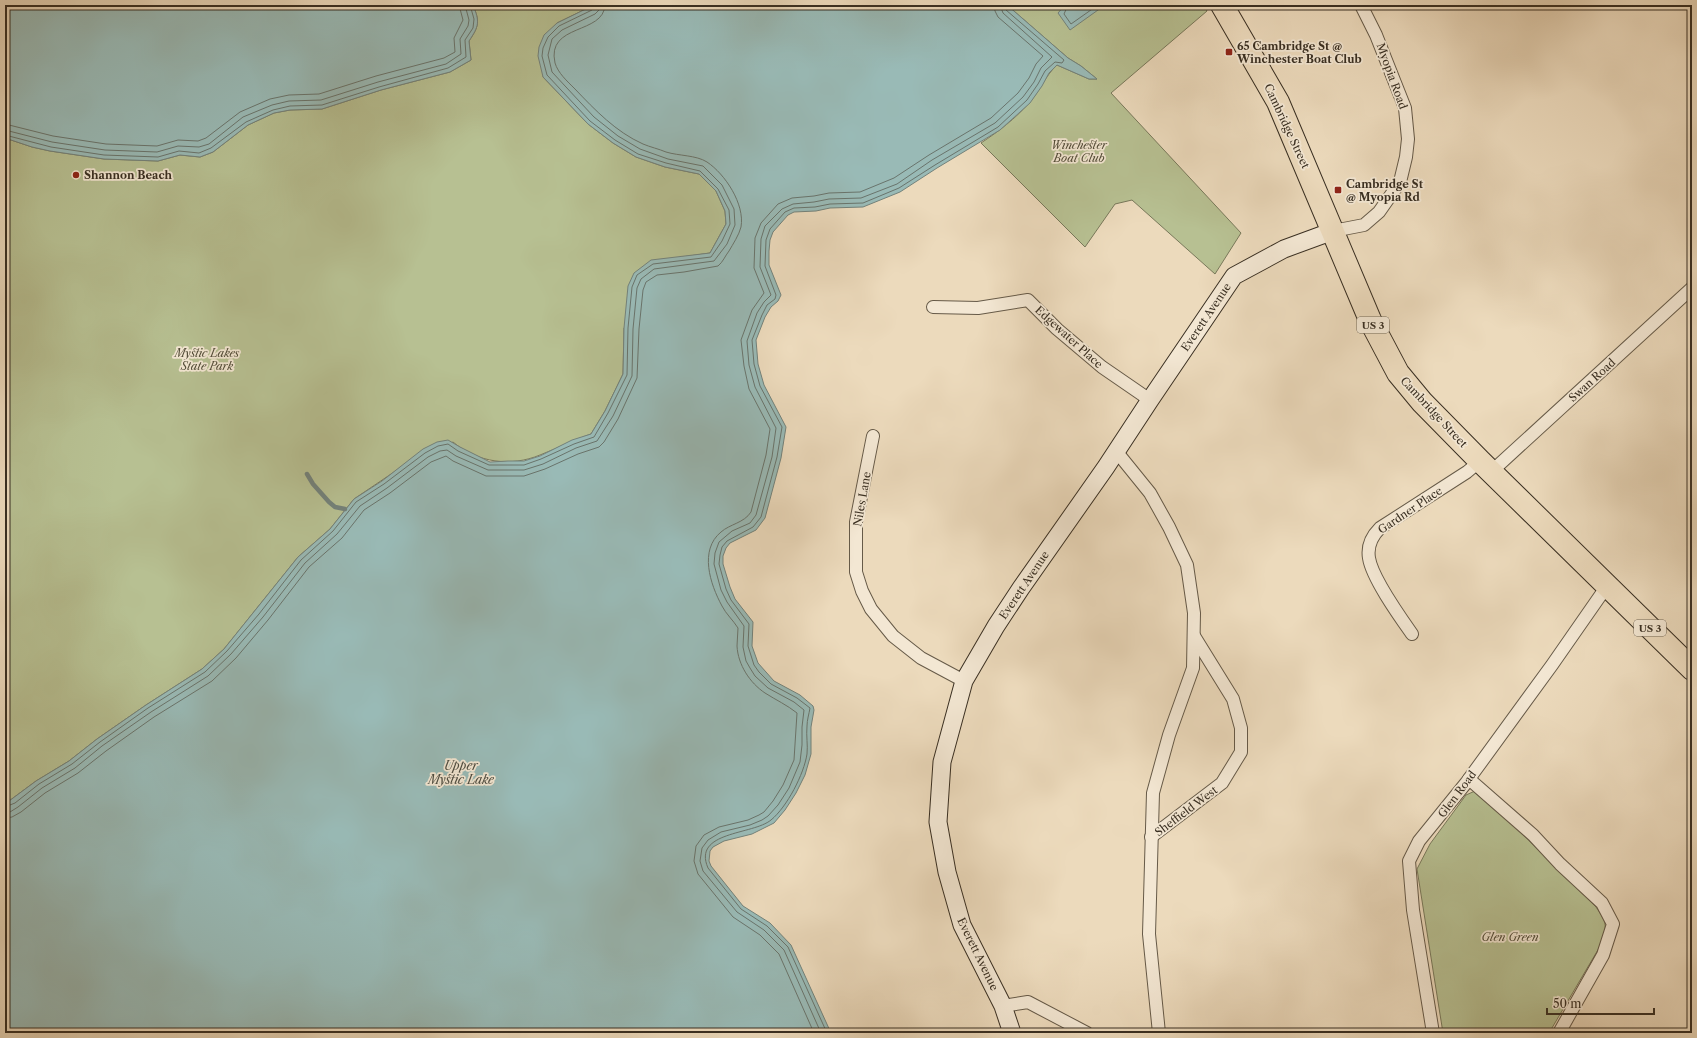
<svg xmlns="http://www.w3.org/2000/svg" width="1697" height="1038" font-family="'Libre Caslon Text',serif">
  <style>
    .green { fill: #b7c092; stroke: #78785a }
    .water { fill: #99bab6; stroke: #73827b }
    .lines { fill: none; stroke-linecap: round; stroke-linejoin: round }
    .shore { stroke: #69746c; stroke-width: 1 }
    .stream { stroke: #73827b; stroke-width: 4.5 }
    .street-casing { stroke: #665a48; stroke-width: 14 }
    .secondary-casing { stroke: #392f22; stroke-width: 19 }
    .highway-casing { stroke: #392f22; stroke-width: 24 }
    .street { stroke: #f3e7d3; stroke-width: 12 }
    .secondary { stroke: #f3e7d3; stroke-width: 17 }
    .highway { stroke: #ecdabc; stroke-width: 22 }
    .poi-dot { fill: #8f2418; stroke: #f3e7d3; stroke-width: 1.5 }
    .labels { text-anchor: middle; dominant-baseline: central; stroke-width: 3.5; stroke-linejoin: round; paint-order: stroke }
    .shield { fill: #f3e7d3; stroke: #716657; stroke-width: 1 }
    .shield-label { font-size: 10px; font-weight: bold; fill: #392f22 }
    .poi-label { font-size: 11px; font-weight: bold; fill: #392f22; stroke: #f3e7d3; text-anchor: start }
    .street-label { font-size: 11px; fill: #392f22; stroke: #f3e7d3 }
    .park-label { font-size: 11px; font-style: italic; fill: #524c38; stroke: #f3e7d3 }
    .water-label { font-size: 12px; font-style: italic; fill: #4c4b40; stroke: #f3e7d3 }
  </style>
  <rect width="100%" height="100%" fill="#ecdabc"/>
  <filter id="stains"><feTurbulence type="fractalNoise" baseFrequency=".005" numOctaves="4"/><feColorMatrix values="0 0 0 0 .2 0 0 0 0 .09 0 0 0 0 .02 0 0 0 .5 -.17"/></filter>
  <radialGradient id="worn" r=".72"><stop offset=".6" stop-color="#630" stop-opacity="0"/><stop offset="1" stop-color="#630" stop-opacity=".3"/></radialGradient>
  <!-- green -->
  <g class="green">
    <path d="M 473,5 L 594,5 L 557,23 L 543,77 L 588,124 L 613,143 L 636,157 L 665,167 L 699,174 L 716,191 L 725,211 L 726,224 L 710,253 L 682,257 L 624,328 L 623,374 L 605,411 L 591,434 C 573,440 558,448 540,455 C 511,467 478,463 453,442 L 400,468 L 354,499 L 330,529 L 298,557 L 224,649 L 202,669 L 146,705 L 97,739 L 69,761 L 36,781 L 5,804 L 5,138 L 32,147 L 50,151 L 104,159 L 158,161 L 180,155 L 200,157 L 213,152 L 248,125 L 274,113 L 290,110 L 322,109 L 381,90 L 450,72 L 471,60 L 469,41 C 479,26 480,22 473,5 Z"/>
    <path d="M 1007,5 L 1204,5 L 1207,11 L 1111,93 L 1241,233 L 1215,274 L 1132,200 L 1115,204 L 1085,247 L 981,143 C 999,131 1015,119 1029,103 C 1040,91 1045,76 1057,65 L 1089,79 L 1097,79 L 1081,66 L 1068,58 Z"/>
    <path d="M 1475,791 L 1501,813 L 1596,907 C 1607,923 1607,924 1602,943 L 1549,1033 L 1443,1033 L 1417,869 L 1430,844 L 1466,795 Z"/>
  </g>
  <!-- water -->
  <g class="water">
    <path d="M 5,5 L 473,5 C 480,22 479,26 469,41 L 471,60 L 450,72 L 381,90 L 322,109 L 290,110 L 274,113 L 248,125 L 213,152 L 200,157 L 180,155 L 158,161 L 104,159 L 50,151 L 32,147 L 5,138 Z"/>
    <path d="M 594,5 L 1007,5 L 1068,58 L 1081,66 L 1097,79 L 1089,79 L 1057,65 L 1049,73 L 1042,86 L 1030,103 L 1000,130 L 937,168 L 900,192 L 863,207 L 830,208 L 816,211 L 794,212 L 788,215 L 773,232 L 770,240 L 769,251 L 769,265 L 781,295 L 778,301 L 771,307 L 765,317 L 756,340 L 758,364 L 764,385 L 786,427 L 781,458 L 765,518 L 756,530 L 730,543 L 726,548 L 723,556 L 723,564 L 730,587 L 735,599 L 753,622 L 752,646 L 758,663 L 774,681 L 800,695 L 813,706 L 814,710 L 811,727 L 811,754 L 805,775 L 796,793 L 785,810 L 774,823 L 752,834 L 724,841 L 713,847 L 710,851 L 709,861 L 711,866 L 743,906 L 770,923 L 791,945 L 831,1033 L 5,1033 L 5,804 L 36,781 L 69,761 L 97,739 L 146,705 L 202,669 L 224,649 L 298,557 L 330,529 L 354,499 L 382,481 L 423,449 L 437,442 L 448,440 L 460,447 L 490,462 L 508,461 L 524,461 L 540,456 L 572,440 L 591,434 L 605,411 L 623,374 L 624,328 L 628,286 L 634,273 L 651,260 L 710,253 L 726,224 L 725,211 L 716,191 L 699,174 L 665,167 L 636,157 L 613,143 L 588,124 L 543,77 L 538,56 L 539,47 L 544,35 L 557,23 Z"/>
    <path d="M 1065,5 L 1105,5 L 1070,30 L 1058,13 Z"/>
  </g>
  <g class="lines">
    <!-- shore -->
    <g class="shore">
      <path d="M 1068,5 L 1064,14 L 1071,24 L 1098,5"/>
      <path d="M 5,124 L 53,136 L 106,144 L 157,146 L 178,140 L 198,141 L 206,138 L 240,112 L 270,99 L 289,95 L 319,94 L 376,76 L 444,58 L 455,52 L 454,38 L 463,20 L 459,5"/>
      <path d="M 5,130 L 52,142 L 105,150 L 157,152 L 178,146 L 199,147 L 209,144 L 243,117 L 272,105 L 289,101 L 321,100 L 378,82 L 446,64 L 461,54 L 460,39 L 468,26 L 469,20 L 465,5"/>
      <path d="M 5,135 L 51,147 L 104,155 L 158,157 L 179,151 L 199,153 L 211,148 L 246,122 L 273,110 L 290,106 L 322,105 L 379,87 L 448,68 L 466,57 L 465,40 L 473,28 L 474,19 L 470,5"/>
      <path d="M 5,807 L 15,803 L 39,784 L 72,764 L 100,742 L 148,708 L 205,672 L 227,651 L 259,614 L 301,560 L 333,531 L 356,502 L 384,484 L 425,453 L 438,446 L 448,444 L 458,451 L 489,465 L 524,465 L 541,459 L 574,444 L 594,437 L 608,413 L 627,375 L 628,328 L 632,287 L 637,275 L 653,264 L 711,257 L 722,241 L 730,224 L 729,210 L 718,189 L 700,171 L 666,163 L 638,154 L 615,140 L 590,121 L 547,75 L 542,56 L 543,48 L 548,37 L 559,26 L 592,10 L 594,5"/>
      <path d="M 5,812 L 10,812 L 18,807 L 42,788 L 75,768 L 102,746 L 151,712 L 208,676 L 231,654 L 263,617 L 305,563 L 337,534 L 360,506 L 387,488 L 428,457 L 440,451 L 447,450 L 456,456 L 488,470 L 524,470 L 543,464 L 576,448 L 597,441 L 613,416 L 632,376 L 633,329 L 637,288 L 641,279 L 654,269 L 714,261 L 727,244 L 735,225 L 734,209 L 722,185 L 703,166 L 668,159 L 640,149 L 618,136 L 594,117 L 552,72 L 548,55 L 552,39 L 562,30 L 595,14 L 599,10 L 599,5"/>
      <path d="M 5,818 L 12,817 L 21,812 L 45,793 L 78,773 L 106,751 L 154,717 L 212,681 L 236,658 L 268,620 L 309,567 L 342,538 L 364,510 L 390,493 L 431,462 L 446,456 L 453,461 L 486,476 L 524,476 L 545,469 L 578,454 L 599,447 L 604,442 L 618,419 L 637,378 L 639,329 L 643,290 L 646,282 L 657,275 L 684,272 L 718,266 C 723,262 725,256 729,251 C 733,244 739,235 741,227 C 745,204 725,174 707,162 C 696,155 679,156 666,152 C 659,149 650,147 643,144 C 616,132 595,110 575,89 C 567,81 558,73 555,63 C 546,23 604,35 605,5"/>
      <path d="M 814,1033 L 779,954 L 760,935 L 733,917 L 698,874 L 694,861 L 696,846 L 704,835 L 719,827 L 748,820 L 759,815 L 764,812 L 773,801 L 783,785 L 794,760 L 797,713 C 787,705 776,700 765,693 C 750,683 738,665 737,646 C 737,640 738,634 738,628 C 733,620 726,614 722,606 C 710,584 699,550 721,532 C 730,524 744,523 751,512 L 766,455 L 770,429 L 749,389 L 744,366 L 741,340 L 752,310 L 764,293 L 754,268 L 755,238 L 761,223 L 778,204 L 792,198 L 814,196 L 829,193 L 860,192 L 894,178 L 929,155 L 991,118 L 1018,93 L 1029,78 L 1036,64 L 1043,56 L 998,17 L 995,11 L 994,5"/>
      <path d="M 821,1033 L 784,950 L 764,930 L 737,912 L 703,871 L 700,861 L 702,848 L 708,840 L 721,832 L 750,825 L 762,820 L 768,816 L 778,805 L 789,788 L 800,762 L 802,745 L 802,727 L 804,710 L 794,702 L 768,688 L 755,676 L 750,668 L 746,661 L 743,647 L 744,626 L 727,602 L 721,590 L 714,564 L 715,553 L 719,542 L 732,531 L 750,523 L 756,515 L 772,457 L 776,428 L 755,387 L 749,365 L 747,341 L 757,313 L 764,302 L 771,295 L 760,267 L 761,239 L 765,226 L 782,209 L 793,204 L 814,202 L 829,199 L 861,198 L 897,184 L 932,160 L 995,123 L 1023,97 L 1034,82 L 1041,68 L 1052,57 L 1003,13 L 1000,5"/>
      <path d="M 827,1033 L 788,947 L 767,926 L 741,909 L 708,868 C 692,831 753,835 771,820 C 787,807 804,774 807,754 C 808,745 806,736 807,726 C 807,720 809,714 810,708 L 797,698 L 771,684 L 759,672 L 754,665 L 748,646 L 749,624 L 731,600 L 726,589 L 719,564 L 720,555 L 722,547 L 727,541 L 753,527 L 761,517 L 777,457 L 782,427 L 760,386 L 754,364 L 752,340 L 762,315 L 767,305 L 775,299 L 776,295 L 765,266 L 766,240 L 770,229 L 785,212 L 794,208 L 815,207 L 830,204 L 863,203 L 899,188 L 935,165 L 998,127 L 1027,100 L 1038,84 L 1045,71 L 1055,62 L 1062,63 L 1064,60 L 1006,10 L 1005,5"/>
    </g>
    <!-- stream -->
    <path class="stream" d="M 307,474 L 313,484 L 329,502 L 335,507 L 345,509"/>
    <!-- street casing -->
    <g class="street-casing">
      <g id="street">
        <path d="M 1333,231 L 1364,225 L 1379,212 L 1400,182 L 1406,157 L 1408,139 L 1405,108 L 1376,35 L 1361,5"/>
        <path d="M 933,307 L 978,308 L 1028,300 L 1057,329 L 1102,367 L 1150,400"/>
        <path d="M 873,436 L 856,522 L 856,572 L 862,591 L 871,609 L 893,636 L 921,658 L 964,681"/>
        <path d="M 1116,451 L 1150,493 L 1169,527 L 1187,565 L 1194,613 L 1193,668 L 1169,735 L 1153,793 L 1149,934 L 1159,1033"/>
        <path d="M 1491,472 L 1692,288"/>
        <path d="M 1412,634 C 1400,617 1372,578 1369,558 C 1367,546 1372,536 1380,528 L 1467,472 L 1480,461"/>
        <path d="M 1469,779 L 1533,835 L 1560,864 L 1602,903 L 1613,924 L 1603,955 L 1559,1033"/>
        <path d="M 1151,837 L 1222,783 L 1241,752 L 1241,728 L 1233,699 L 1194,636"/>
        <path d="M 1003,1006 L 1028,1002 L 1087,1033"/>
        <path d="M 1433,1033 L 1413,910 L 1409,861 L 1419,841 L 1466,783 L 1552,665 L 1607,586"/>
      </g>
    </g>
    <!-- secondary casing -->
    <g class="secondary-casing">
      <path id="secondary" d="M 1012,1033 L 1003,1006 L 962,925 L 947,872 L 938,822 L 942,762 L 964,681 L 996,626 L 1021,588 L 1106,467 L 1150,400 L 1234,276 L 1284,249 L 1333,231"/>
    </g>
    <!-- highway casing -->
    <g class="highway-casing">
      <path id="highway" d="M 1222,5 L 1278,102 L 1370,320 L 1398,373 L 1422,402 L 1480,461 L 1692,669"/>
    </g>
    <!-- street -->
    <use href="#street" class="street"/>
    <!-- secondary -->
    <use href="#secondary" class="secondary"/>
    <!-- highway -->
    <use href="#highway" class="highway"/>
  </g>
  <!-- markers -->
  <g class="poi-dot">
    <rect x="1225" y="48" width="8" height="8" rx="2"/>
    <circle cx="76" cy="175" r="4"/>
    <rect x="1334" y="186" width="8" height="8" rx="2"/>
  </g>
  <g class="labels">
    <!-- shield labels -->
    <g class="shield">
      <rect x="1357" y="317" width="32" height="16" rx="3"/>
      <rect x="1634" y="620" width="32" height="16" rx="3"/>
    </g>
    <g class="shield-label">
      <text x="1373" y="325">US 3</text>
      <text x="1650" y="628">US 3</text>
    </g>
    <!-- poi labels -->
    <g class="poi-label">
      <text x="1237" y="46">65 Cambridge St @<tspan x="1237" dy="13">Winchester Boat Club</tspan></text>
      <text x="84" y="175">Shannon Beach</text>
      <text x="1346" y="184">Cambridge St<tspan x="1346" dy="13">@ Myopia Rd</tspan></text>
    </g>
    <!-- street labels -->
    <g class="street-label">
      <text transform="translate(1392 76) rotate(70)">Myopia Road</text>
      <text transform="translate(1287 126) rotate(65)">Cambridge Street</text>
      <text transform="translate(1206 317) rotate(-56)">Everett Avenue</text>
      <text transform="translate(1069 337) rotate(42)">Edgewater Place</text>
      <text transform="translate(1592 380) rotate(-42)">Swan Road</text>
      <text transform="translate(1434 412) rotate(47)">Cambridge Street</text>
      <text transform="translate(862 499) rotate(-80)">Niles Lane</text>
      <text transform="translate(1410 510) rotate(-34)">Gardner Place</text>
      <text transform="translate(1024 585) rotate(-56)">Everett Avenue</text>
      <text transform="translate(1457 794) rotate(-53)">Glen Road</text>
      <text transform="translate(1186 811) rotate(-37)">Sheffield West</text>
      <text transform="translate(978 954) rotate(64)">Everett Avenue</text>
    </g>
    <!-- park labels -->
    <g class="park-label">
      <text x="1079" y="145">Winchester<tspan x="1079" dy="13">Boat Club</tspan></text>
      <text x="207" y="353">Mystic Lakes<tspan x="207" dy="13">State Park</tspan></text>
      <text x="1510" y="937">Glen Green</text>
    </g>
    <!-- water labels -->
    <g class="water-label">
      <text x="461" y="765">Upper<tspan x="461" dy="14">Mystic Lake</tspan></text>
    </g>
  </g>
  <!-- margin -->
  <rect width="1697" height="1038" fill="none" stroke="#ecdabc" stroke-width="20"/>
  <rect x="6" y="6" width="1685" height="1026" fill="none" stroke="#392f22" stroke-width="2"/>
  <rect x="10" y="10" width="1677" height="1018" fill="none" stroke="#392f22"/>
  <!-- scale -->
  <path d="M1547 1008v6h107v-6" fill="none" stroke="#392f22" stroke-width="2"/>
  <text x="1553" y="1008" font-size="12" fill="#392f22" stroke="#f3e7d3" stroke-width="3" paint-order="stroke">50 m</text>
  <rect width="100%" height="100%" filter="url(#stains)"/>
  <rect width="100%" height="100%" fill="url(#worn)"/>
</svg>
